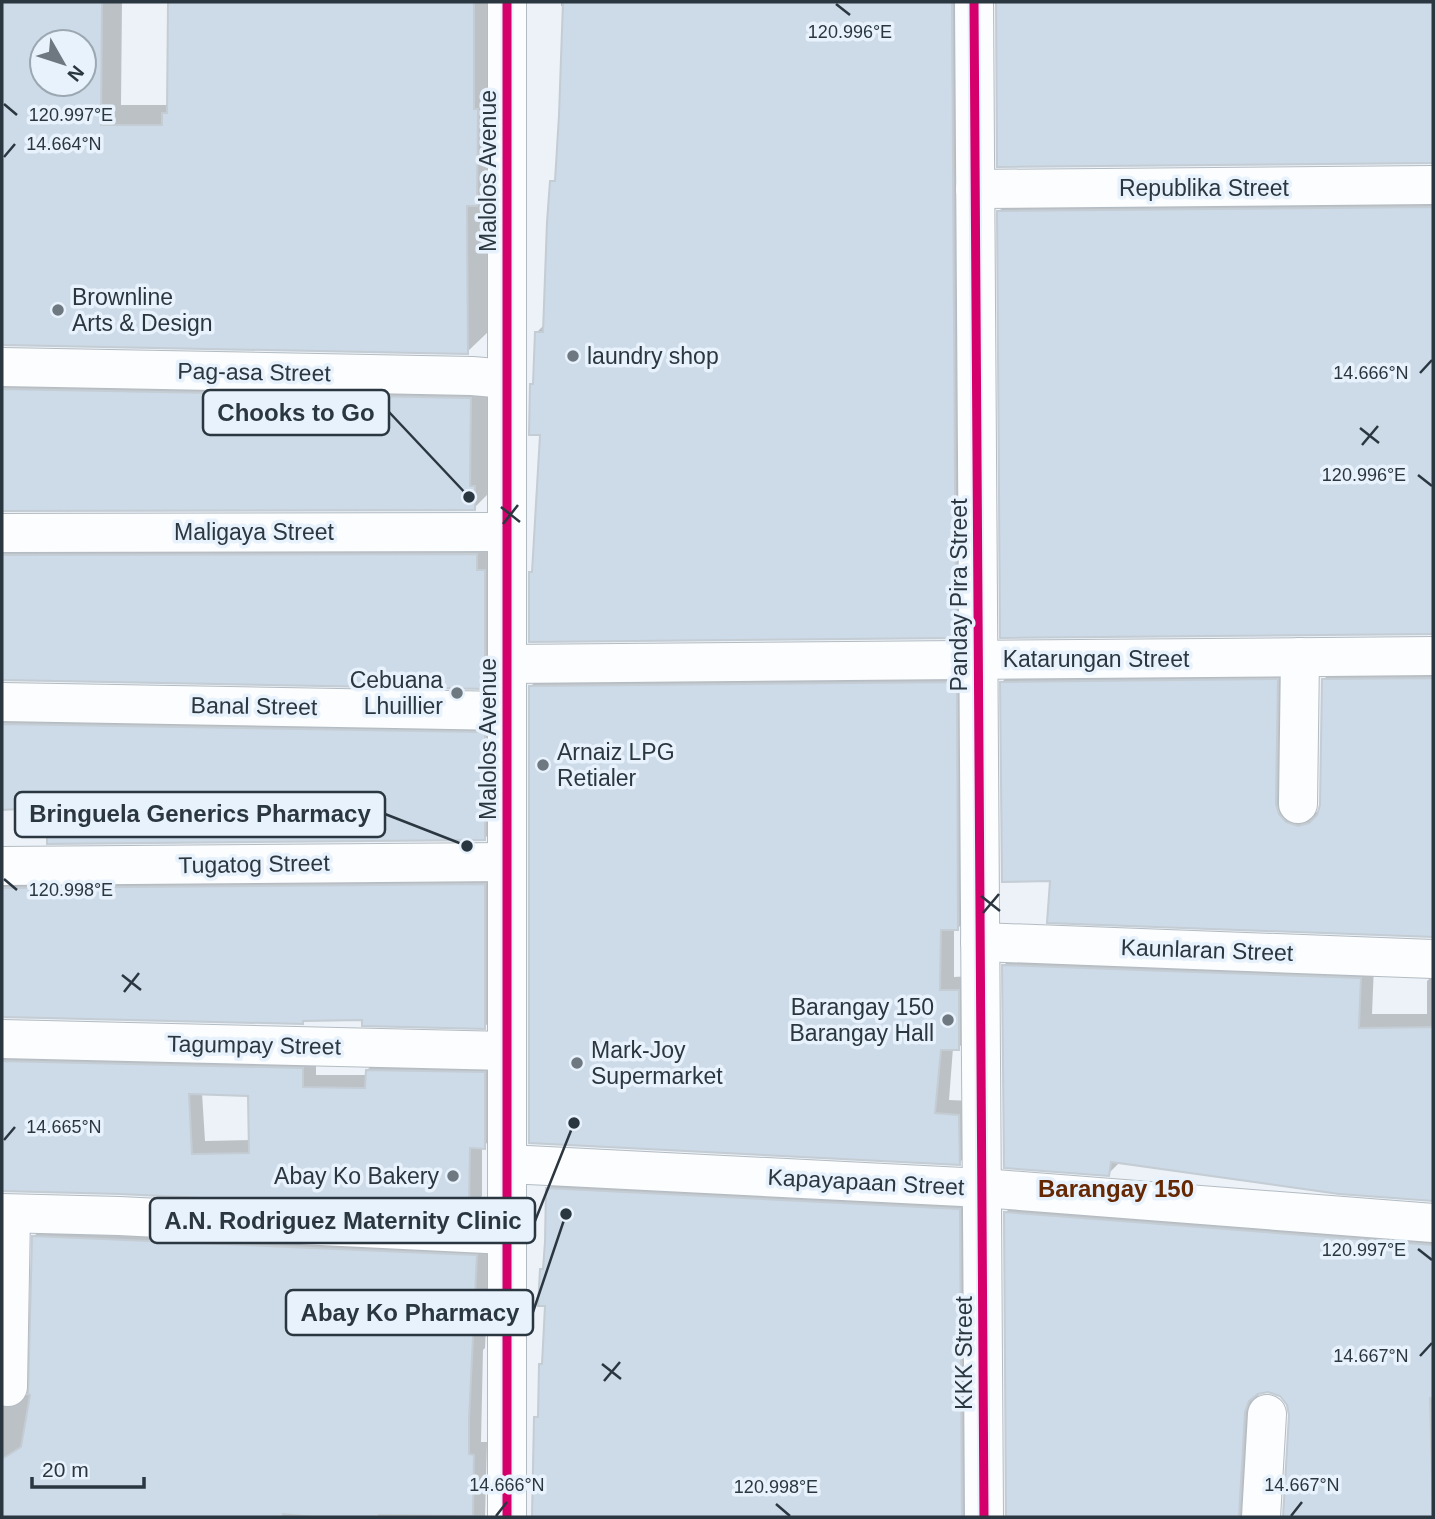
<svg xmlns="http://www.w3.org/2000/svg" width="1435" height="1519" font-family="Arial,sans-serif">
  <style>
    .shadow { fill: #0003; fill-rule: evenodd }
    .building { fill: #cddae7; stroke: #c4ccd4; stroke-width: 2; fill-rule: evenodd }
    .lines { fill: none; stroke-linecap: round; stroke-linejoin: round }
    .minor-casing { stroke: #b4bcc3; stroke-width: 40 }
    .tertiary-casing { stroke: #b4bcc3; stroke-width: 40 }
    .minor { stroke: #fcfdfe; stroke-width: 38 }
    .tertiary { stroke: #fcfdfe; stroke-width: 38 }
    .cycleway-casing { stroke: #e7f2fd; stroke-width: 13 }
    .cycleway { stroke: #d6006c; stroke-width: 9 }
    .ticks { fill: none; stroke: #2a3640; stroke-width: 2.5 }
    .poi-dot { fill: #6e7880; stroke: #e7f2fd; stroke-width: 2.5 }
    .labels { text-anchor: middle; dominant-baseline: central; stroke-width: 7; stroke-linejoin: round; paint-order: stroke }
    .street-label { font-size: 23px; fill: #2a3640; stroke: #e7f2fd }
    .poi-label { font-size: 23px; fill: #2a3640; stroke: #e7f2fd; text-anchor: start }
    .neighbourhood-label { font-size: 24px; font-weight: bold; fill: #662703; stroke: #e7f2fd }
    .ticks-label { font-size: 18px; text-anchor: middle; fill: #2a3640; stroke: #e7f2fd; stroke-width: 7; stroke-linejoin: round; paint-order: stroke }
    .leader { fill: none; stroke: #2a3640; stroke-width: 2.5 }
    .callout-dot { fill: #2a3640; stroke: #e7f2fd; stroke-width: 2.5 }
    .callout { fill: #e7f2fd; stroke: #2a3640; stroke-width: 2.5 }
    .callout-label { font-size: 24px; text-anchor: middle; font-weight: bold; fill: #2a3640 }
  </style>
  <rect width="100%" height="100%" fill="#ecf2f8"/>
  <!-- shadow -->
  <g class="shadow">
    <path d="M 2,2 L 122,2 L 121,105 L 169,105 L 170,2 L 495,2 L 497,183 L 487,193 L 488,332 L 467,352 L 2,344 ZM 42,42 L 84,42 L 84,84 L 42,84 Z"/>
    <path d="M 561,2 L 965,2 L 969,623 L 956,636 L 531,573 L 534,569 L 541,434 L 532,385 L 535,382 L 537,332 L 545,324 L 552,182 L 557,177 L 564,6 L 561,6 Z"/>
    <path d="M 998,2 L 1433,2 L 1433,161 L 999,165 Z"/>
    <path d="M 1433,194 L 1433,632 L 1002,636 L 999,211 L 1013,198 Z"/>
    <path d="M 2,351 L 491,378 L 494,488 L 474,508 L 2,509 Z"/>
    <path d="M 2,518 L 497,534 L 505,666 L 484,687 L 2,678 Z"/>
    <path d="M 1433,665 L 1433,935 L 1049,921 L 1051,879 L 1002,682 L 1016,668 L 1291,666 L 1313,813 L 1320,811 L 1323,680 L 1337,666 Z"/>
    <path d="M 970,668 L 972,914 L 958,928 L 954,928 L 954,977 L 972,976 L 973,1034 L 958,1048 L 953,1048 L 949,1100 L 973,1101 L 973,1149 L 959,1163 L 531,686 L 545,672 Z"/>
    <path d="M 2,687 L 505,712 L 505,818 L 484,839 L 49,824 L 21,808 L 2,808 Z"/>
    <path d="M 498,871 L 498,1014 L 484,1027 L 364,1018 L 305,1019 L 302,1023 L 2,1016 L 2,873 Z"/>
    <path d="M 1018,952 L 1374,965 L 1372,1014 L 1427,1014 L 1427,981 L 1433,975 L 1433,1199 L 1339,1192 L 1121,1161 L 1108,1174 L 1004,965 Z"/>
    <path d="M 2,1042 L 316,1055 L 316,1075 L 367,1075 L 367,1070 L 381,1057 L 498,1060 L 498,1134 L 482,1147 L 482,1196 L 469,1209 L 120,1192 L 2,1190 ZM 202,1093 L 250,1094 L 251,1140 L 205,1141 Z"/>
    <path d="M 562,1175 L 973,1196 L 982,1517 L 533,1517 L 536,1418 L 540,1413 L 541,1364 L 543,1362 L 547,1305 L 542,1270 L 545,1267 L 548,1189 Z"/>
    <path d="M 1019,1199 L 1433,1231 L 1433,1517 L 1285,1517 L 1291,1415 L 1288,1404 L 1281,1395 L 1269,1390 L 1260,1392 L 1258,1397 L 1259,1517 L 1008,1517 L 1006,1212 Z"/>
    <path d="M 48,1223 L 490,1243 L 485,1348 L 483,1350 L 481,1442 L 487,1442 L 485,1517 L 2,1517 L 2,1384 L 21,1396 L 30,1394 L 34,1236 Z"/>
  </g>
  <!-- building -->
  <g class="building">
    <path d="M 2,2 L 102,2 L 101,125 L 162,125 L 162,113 L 167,113 L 168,2 L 474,2 L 474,109 L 478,109 L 477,206 L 467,206 L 468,354 L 2,345 ZM 42,42 L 84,42 L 84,84 L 42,84 Z"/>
    <path d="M 563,2 L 952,2 L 956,638 L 529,642 L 529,572 L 532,572 L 540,435 L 529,435 L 530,384 L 533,384 L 535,332 L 543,332 L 547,222 L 550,181 L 555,181 L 559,115 Z"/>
    <path d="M 996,2 L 1433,2 L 1433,163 L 997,167 Z"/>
    <path d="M 1433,207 L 1433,634 L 1000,638 L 997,211 Z"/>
    <path d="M 2,389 L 471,398 L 470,486 L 475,486 L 475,510 L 2,511 Z"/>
    <path d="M 477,554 L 477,570 L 485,570 L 485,689 L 2,680 L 2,555 Z"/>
    <path d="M 1433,678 L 1433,937 L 1047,923 L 1050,881 L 1002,882 L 1000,682 L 1278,679 L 1276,804 L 1279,814 L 1286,822 L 1298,826 L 1309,823 L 1317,815 L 1320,805 L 1322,679 Z"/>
    <path d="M 957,682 L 958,930 L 941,930 L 940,990 L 959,990 L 959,1050 L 941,1050 L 935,1113 L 959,1115 L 960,1165 L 529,1143 L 529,686 Z"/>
    <path d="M 2,724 L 485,732 L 485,840 L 47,844 L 47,825 L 21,828 L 20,809 L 2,810 Z"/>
    <path d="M 485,884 L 485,1029 L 362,1026 L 362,1020 L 303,1021 L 303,1024 L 2,1017 L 2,888 Z"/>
    <path d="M 1002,965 L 1361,978 L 1359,1028 L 1433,1027 L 1433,1201 L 1339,1194 L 1111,1162 L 1109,1176 L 1004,1168 Z"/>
    <path d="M 2,1061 L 303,1068 L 303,1087 L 365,1088 L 366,1070 L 485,1072 L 485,1149 L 470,1148 L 469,1211 L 120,1194 L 2,1191 ZM 189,1094 L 248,1096 L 249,1153 L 192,1154 Z"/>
    <path d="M 546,1188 L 960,1209 L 962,1517 L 532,1517 L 534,1417 L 538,1417 L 539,1364 L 542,1364 L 545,1306 L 538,1306 L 540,1269 L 543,1269 L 545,1242 Z"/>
    <path d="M 1004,1212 L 1433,1245 L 1433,1398 L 1430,1398 L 1433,1517 L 1283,1517 L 1289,1415 L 1287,1405 L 1280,1396 L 1268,1392 L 1258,1394 L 1249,1401 L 1245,1412 L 1239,1517 L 1006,1517 Z"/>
    <path d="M 32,1236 L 477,1255 L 469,1420 L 469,1454 L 474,1455 L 473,1516 L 379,1515 L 379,1517 L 314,1517 L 283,1514 L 283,1517 L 2,1517 L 2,1459 L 21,1447 L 30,1395 L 28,1394 Z"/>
  </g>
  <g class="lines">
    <!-- minor casing -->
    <g class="minor-casing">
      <g id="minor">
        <path d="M 974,2 L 984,1517"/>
        <path d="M 975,189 L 1433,185"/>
        <path d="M 2,367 L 472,376 L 507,379"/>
        <path d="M 2,533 L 507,532"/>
        <path d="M 507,664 L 1433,656"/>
        <path d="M 2,702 L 507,711"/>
        <path d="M 1298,804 L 1300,657"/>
        <path d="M 2,866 L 507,862"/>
        <path d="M 980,942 L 1433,959"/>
        <path d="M 2,1039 L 507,1051"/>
        <path d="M 507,1164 L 982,1188 L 1433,1223"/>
        <path d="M 2,1213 L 119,1216 L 507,1235"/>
        <path d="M 8,1387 L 11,1214"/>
        <path d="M 1261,1517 L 1267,1414"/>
      </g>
    </g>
    <!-- tertiary casing -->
    <g class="tertiary-casing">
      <path id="tertiary" d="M 507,2 L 507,1517"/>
    </g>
    <!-- minor -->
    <use href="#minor" class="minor"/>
    <!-- tertiary -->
    <use href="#tertiary" class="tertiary"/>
    <!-- cycleway casing -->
    <g class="cycleway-casing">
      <g id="cycleway">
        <path d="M 507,2 L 507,1517"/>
        <path d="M 974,2 L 984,1517"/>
      </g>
    </g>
    <!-- cycleway -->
    <use href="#cycleway" class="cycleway"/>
  </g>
  <!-- ticks -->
  <path class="ticks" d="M 836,4 L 850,15M 4,104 L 17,115M 4,157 L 15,144M 1420,373 L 1432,360M 1360,428 L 1379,443M 1362,445 L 1378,426M 1418,475 L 1432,486M 501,507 L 520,522M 503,524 L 518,505M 4,879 L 17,890M 981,896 L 1000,911M 983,913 L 999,894M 122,975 L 141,990M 124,992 L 139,973M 4,1140 L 15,1127M 1418,1249 L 1432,1260M 1420,1356 L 1432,1343M 602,1364 L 621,1379M 604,1381 L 620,1362M 776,1504 L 790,1516M 496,1516 L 507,1502M 1291,1516 L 1302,1502"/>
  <!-- markers -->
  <g class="poi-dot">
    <circle cx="58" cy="310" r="7"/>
    <circle cx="573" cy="356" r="7"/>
    <circle cx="457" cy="693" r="7"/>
    <circle cx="543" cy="765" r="7"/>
    <circle cx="948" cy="1020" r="7"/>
    <circle cx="577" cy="1063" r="7"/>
    <circle cx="453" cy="1176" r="7"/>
  </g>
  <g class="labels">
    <!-- street labels -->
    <g class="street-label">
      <text transform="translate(488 171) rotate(-90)">Malolos Avenue</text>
      <text x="1204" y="188">Republika Street</text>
      <text transform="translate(254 372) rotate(1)">Pag-asa Street</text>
      <text x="254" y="532">Maligaya Street</text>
      <text transform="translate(959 595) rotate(-90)">Panday Pira Street</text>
      <text x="1096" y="659">Katarungan Street</text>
      <text transform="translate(254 706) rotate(1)">Banal Street</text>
      <text transform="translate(488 739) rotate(-90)">Malolos Avenue</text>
      <text transform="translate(254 864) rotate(-1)">Tugatog Street</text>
      <text transform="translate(1207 950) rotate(2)">Kaunlaran Street</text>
      <text transform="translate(254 1045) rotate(1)">Tagumpay Street</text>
      <text transform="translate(866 1182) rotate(3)">Kapayapaan Street</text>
      <text transform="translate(964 1353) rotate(-90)">KKK Street</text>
    </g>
    <!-- poi labels -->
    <g class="poi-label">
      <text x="72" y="297">Brownline<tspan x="72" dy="26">Arts &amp; Design</tspan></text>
      <text x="587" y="356">laundry shop</text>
      <text x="443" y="680" text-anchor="end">Cebuana<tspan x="443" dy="26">Lhuillier</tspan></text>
      <text x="557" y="752">Arnaiz LPG<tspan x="557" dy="26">Retialer</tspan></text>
      <text x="934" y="1007" text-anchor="end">Barangay 150<tspan x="934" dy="26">Barangay Hall</tspan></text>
      <text x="591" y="1050">Mark-Joy<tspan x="591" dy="26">Supermarket</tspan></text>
      <text x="439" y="1176" text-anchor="end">Abay Ko Bakery</text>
    </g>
    <!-- neighbourhood labels -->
    <g class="neighbourhood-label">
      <text x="1116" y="1188">Barangay 150</text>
    </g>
  </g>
  <g class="ticks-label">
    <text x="850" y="38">120.996°E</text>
    <text x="71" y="121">120.997°E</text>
    <text x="64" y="150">14.664°N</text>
    <text x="1371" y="379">14.666°N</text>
    <text x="1364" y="481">120.996°E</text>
    <text x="71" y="896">120.998°E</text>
    <text x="64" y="1133">14.665°N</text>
    <text x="1364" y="1256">120.997°E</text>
    <text x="1371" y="1362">14.667°N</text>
    <text x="507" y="1491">14.666°N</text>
    <text x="1302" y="1491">14.667°N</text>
    <text x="776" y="1493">120.998°E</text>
  </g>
  <!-- callouts -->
  <path class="leader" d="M469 497L389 412M467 846L385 814M574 1123L535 1221M566 1214L533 1312"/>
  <g class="callout-dot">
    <circle cx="469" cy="497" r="7"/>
    <circle cx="467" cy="846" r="7"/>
    <circle cx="574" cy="1123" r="7"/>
    <circle cx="566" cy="1214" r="7"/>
  </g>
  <g class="callout">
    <rect x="203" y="390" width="186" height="45" rx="7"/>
    <rect x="15" y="792" width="370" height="45" rx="7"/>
    <rect x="150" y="1198" width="385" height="45" rx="7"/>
    <rect x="286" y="1290" width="247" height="45" rx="7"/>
  </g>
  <g class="callout-label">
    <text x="296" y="421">Chooks to Go</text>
    <text x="200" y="822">Bringuela Generics Pharmacy</text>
    <text x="343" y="1229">A.N. Rodriguez Maternity Clinic</text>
    <text x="410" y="1321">Abay Ko Pharmacy</text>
  </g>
  <!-- border -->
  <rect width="1435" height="1519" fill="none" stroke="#2a3640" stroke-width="7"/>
  <!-- north arrow -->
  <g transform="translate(63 63) rotate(129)"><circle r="33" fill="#e7f2fd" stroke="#9ba7b1" stroke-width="2"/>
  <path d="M0-5L12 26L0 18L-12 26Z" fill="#6e7880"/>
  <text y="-10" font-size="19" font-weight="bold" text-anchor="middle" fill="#2a3640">N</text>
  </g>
  <!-- scale -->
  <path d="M32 1477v10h112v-10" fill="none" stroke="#2a3640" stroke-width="3.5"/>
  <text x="42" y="1477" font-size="21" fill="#2a3640" stroke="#e7f2fd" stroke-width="5" paint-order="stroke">20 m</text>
</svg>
